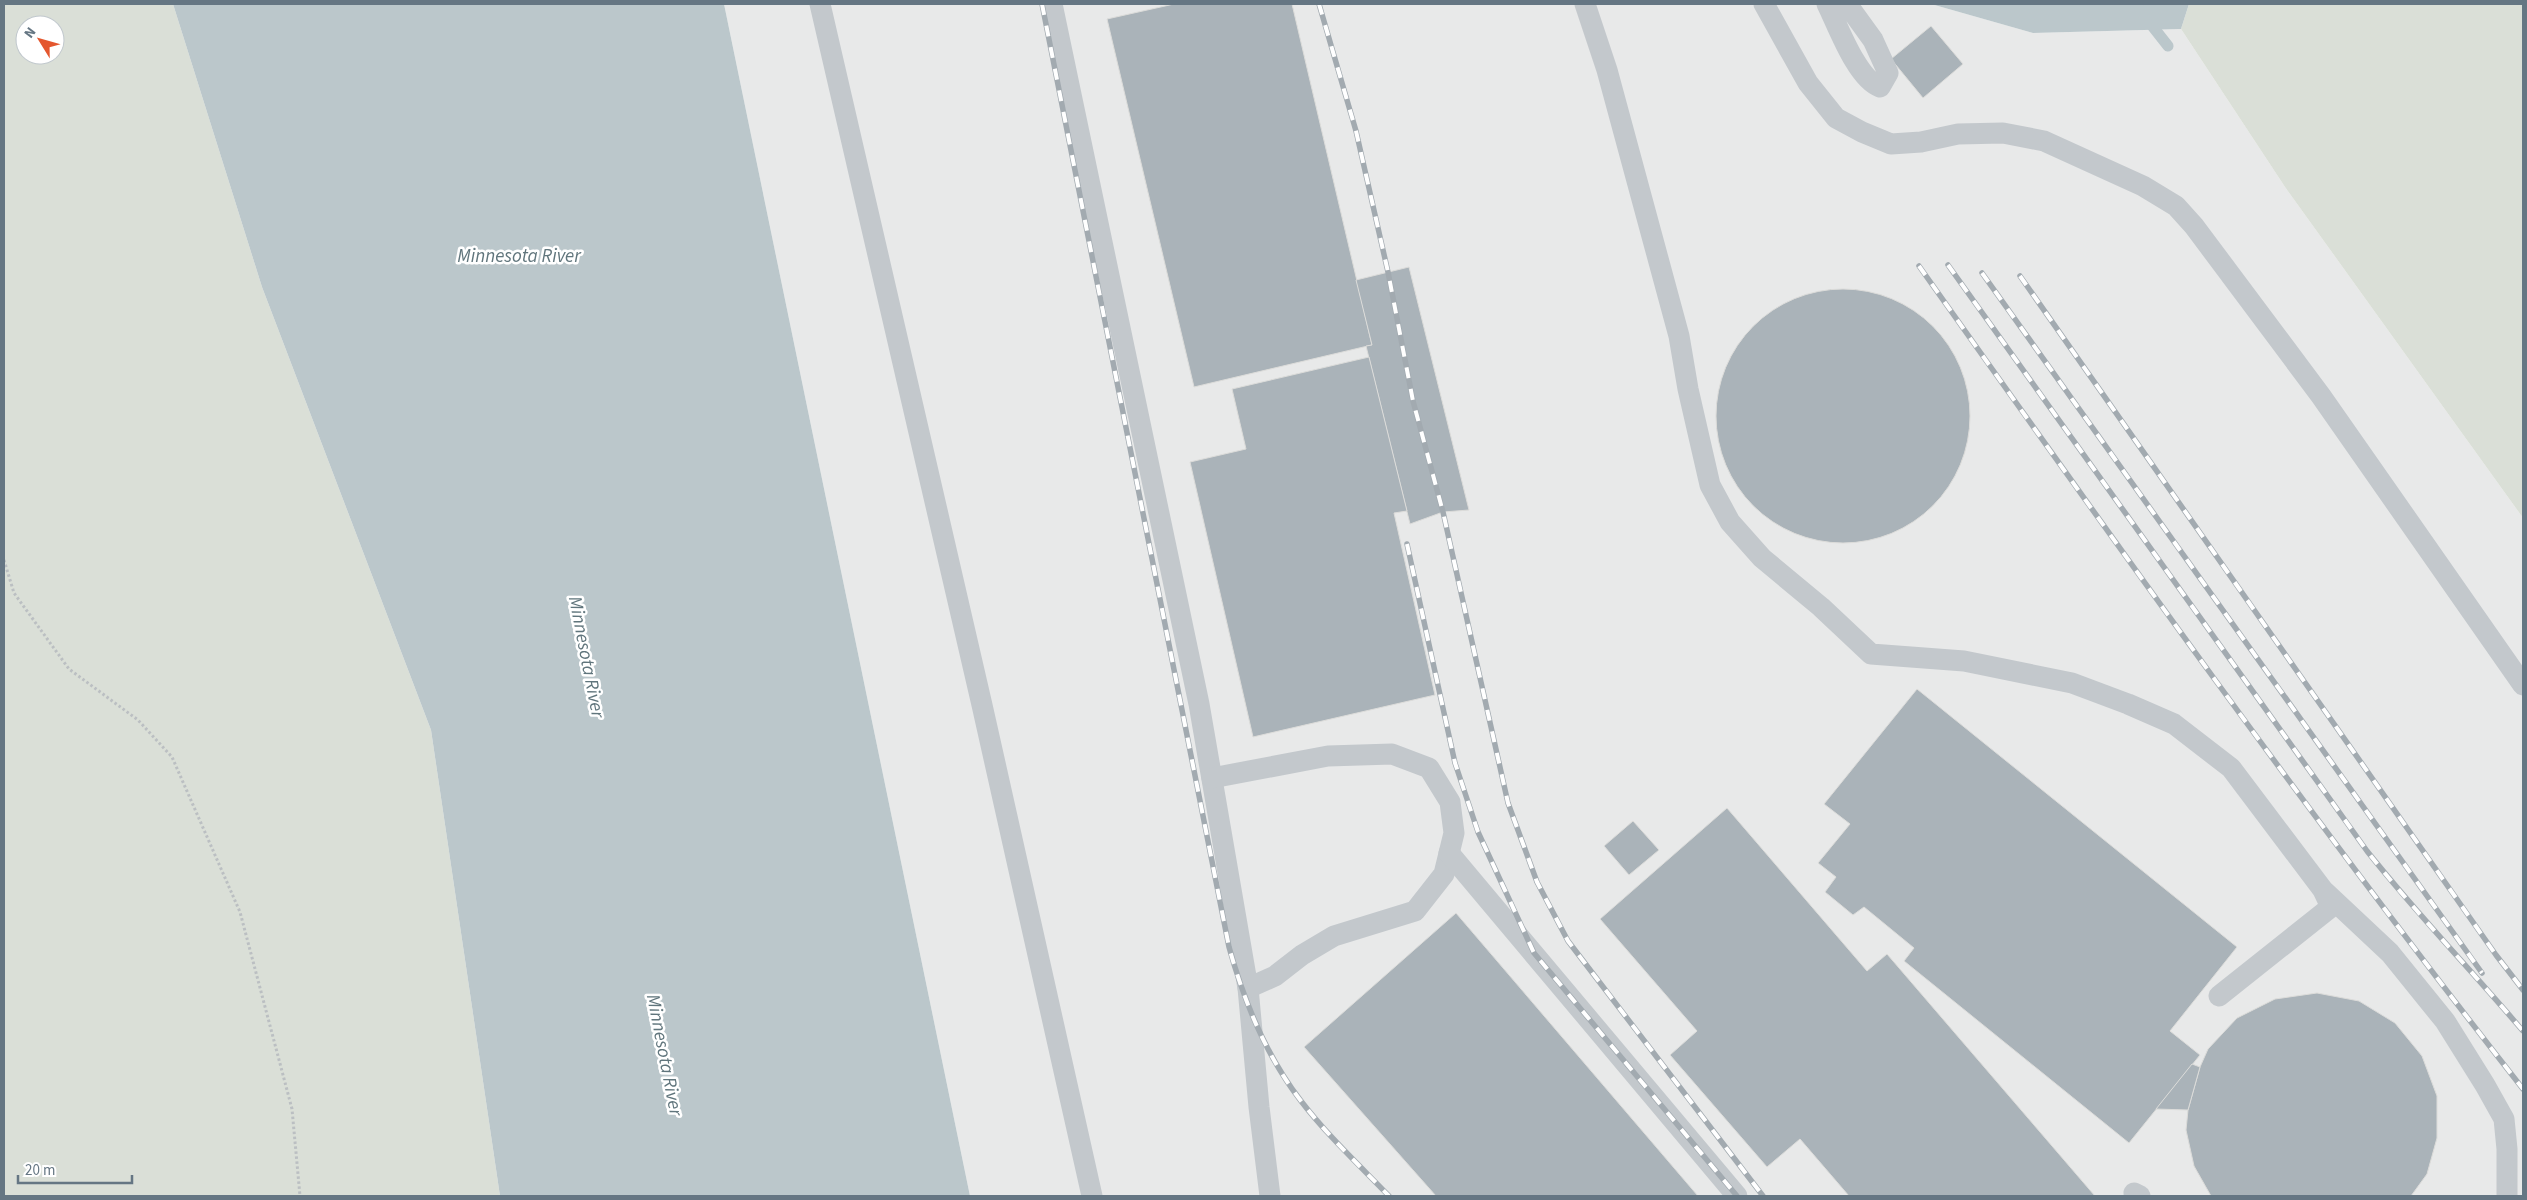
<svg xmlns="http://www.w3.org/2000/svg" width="2527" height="1200" font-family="'Source Sans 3',sans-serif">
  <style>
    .built { fill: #e8e9e9 }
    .green { fill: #dadfd7; fill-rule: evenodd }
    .water { fill: #bbc7cb }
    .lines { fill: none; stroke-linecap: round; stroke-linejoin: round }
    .stream { stroke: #bbc7cb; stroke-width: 11 }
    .building { fill: #aab3b9; stroke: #dcdcda }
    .path { stroke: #bbbfc2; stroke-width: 3; stroke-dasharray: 2.5 2.5; stroke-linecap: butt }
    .lane { stroke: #c3c8cc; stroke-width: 21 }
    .rail-casing { stroke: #a2aab0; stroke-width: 5.5 }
    .rail { stroke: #fff; stroke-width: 4; stroke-dasharray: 11; stroke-linecap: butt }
    .labels { text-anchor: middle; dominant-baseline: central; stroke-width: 5; stroke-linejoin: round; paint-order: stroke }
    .water-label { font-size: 19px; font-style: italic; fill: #60757c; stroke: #fff }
  </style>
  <rect width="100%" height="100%" fill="#fafaf8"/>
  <!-- built -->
  <path class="built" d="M 724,4 L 1931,4 L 2033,33 L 2181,29 L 2285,187 L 2523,518 L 2523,1196 L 970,1196 Z"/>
  <!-- green -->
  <g class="green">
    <path d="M 4,4 L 173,4 L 262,287 L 431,730 L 500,1196 L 4,1196 ZM 25,25 L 55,25 L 55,55 L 25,55 Z"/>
    <path d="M 2189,4 L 2523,4 L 2523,518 L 2285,187 L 2181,29 Z"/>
  </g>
  <!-- water -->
  <g class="water">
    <path d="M 173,4 L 724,4 L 970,1196 L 500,1196 L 431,730 L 262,287 Z"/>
    <path d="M 1931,4 L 2189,4 L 2181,29 L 2033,33 Z"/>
  </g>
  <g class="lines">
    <!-- stream -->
    <path class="stream" d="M 2135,4 L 2168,46"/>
  </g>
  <!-- building -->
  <g class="building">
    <path d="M 1174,4 L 1292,4 L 1372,345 L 1194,387 L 1107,19 Z"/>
    <path d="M 1931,26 L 1963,64 L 1923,98 L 1891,59 Z"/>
    <path d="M 1409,267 L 1469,510 L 1443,512 L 1410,524 L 1366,346 L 1372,345 L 1356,280 Z"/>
    <circle cx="1843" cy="416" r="127"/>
    <path d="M 1369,357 L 1407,511 L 1394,513 L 1435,695 L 1253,737 L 1190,462 L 1246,449 L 1232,389 Z"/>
    <path d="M 1917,689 L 2237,947 L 2170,1031 L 2200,1055 L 2129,1143 L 1904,961 L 1914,948 L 1864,907 L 1853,915 L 1825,892 L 1836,877 L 1818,863 L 1850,824 L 1824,804 Z"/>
    <path d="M 1727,808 L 1867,971 L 1887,954 L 2095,1196 L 1849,1196 L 1800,1139 L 1767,1167 L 1670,1055 L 1697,1031 L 1600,919 Z"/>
    <path d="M 1633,821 L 1659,850 L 1629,875 L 1604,846 Z"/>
    <path d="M 1456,913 L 1698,1196 L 1436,1196 L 1304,1047 Z"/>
    <path d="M 2317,993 L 2359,1001 L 2395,1023 L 2422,1056 L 2437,1096 L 2437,1138 L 2427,1174 L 2411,1196 L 2211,1196 L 2194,1166 L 2186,1130 L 2188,1110 L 2200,1067 L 2208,1049 L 2237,1018 L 2275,999 Z"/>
    <path d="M 2192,1064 L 2200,1067 L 2188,1110 L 2156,1109 Z"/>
  </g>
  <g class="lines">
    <!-- path -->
    <path class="path" d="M 4,560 L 14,593 L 69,669 L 138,720 L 172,757 L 240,912 L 292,1109 L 300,1196"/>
    <!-- lane -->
    <g class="lane">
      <path d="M 820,4 L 982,705 L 1092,1196"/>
      <path d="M 1052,4 L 1199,704 L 1248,988 L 1259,1107 L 1270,1196"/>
      <path d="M 1585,4 L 1607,70 L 1679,336 L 1688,389 L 1710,485 L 1730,522 L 1762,558 L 1821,607 L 1871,654 L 1964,661 L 2072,683 L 2128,704 L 2174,724 L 2231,768 L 2323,890 L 2331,907 L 2219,996"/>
      <path d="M 1764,4 L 1808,83 L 1836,118 L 1862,132 L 1891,144 L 1921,142 L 1958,134 L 2003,133 L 2044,141 L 2143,186 L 2176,206 L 2194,226 L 2321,396 L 2523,685"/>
      <path d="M 1827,4 C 1838,26 1857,79 1880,87 L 1888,73 L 1873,40 L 1847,4"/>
      <path d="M 1212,778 L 1328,756 L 1392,754 L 1429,768 L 1450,802 L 1454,833 L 1444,874 L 1415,911 L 1334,936 L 1302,955 L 1275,976 L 1248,988"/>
      <path d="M 1449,853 L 1737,1196"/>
      <path d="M 2325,892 L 2390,953 L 2445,1021 L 2485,1085 L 2504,1119 L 2507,1149 L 2507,1196"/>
      <path d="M 2134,1193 L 2140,1196"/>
    </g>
    <!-- rail casing -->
    <g class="rail-casing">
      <g id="rail">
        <path d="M 1042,4 L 1229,947 C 1244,1001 1266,1056 1301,1101 C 1327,1135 1359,1165 1389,1196"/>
        <path d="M 1319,4 L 1356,131 L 1388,272 L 1413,401 L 1443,512 L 1508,803 L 1537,882 L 1568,941 L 1763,1196"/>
        <path d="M 1948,265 L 2367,851 C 2416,913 2472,971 2523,1031"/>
        <path d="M 1919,266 C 2116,544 2313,821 2523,1089"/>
        <path d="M 1982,273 L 2482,973"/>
        <path d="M 2020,276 L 2496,955 L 2523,990"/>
        <path d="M 1407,544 L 1455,763 L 1478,832 L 1534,953 L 1737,1196"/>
      </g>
    </g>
    <!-- rail -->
    <use href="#rail" class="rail"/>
  </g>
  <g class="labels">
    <!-- water labels -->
    <g class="water-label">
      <text x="519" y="256">Minnesota River</text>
      <text transform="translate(586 657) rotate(79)">Minnesota River</text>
      <text transform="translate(664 1055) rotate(79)">Minnesota River</text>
    </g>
  </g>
  <!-- border -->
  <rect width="2527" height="1200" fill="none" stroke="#657683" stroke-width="10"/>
  <!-- north arrow -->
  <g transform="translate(40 40) rotate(307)"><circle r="24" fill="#ffffff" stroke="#c1c8cd"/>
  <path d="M0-4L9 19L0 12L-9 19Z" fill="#e4572e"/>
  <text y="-8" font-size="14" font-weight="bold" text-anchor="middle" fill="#657683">N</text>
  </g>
  <!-- scale -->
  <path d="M18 1175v8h114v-8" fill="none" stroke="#657683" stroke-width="2.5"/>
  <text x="25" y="1175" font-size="15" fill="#657683" stroke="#ffffff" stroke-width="4" paint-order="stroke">20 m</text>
</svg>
